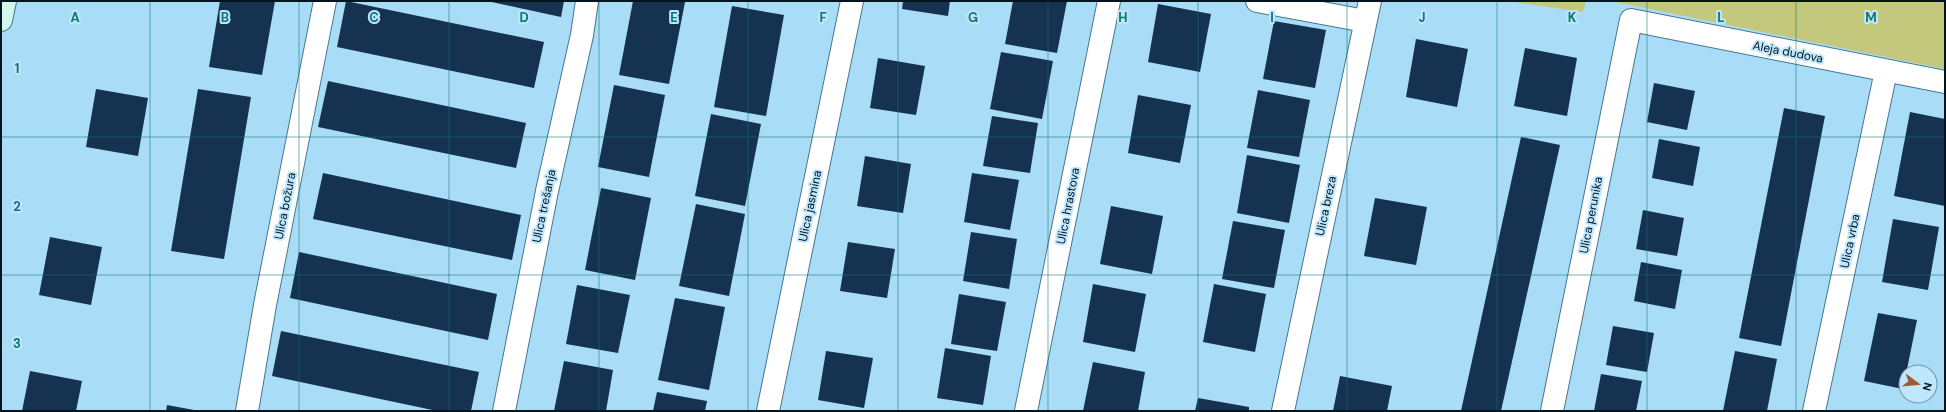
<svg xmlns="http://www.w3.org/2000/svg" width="1946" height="412" font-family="'DM Sans',sans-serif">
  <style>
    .green { fill: #c3c87c }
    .building { fill: #153250 }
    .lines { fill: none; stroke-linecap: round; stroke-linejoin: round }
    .street-casing { stroke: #467790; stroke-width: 24 }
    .secondary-casing { stroke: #467790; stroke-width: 24 }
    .street { stroke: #fff; stroke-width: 22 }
    .secondary { stroke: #d1f7ec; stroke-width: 22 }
    .grid { fill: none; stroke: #0f766e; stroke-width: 1; stroke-opacity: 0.55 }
    .labels { text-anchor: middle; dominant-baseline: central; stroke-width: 4; stroke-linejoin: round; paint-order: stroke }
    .street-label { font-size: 12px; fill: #02141e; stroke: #bee7fd }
    .grid-label { font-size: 13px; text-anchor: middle; font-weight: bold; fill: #0f766e; stroke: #bee7fd; stroke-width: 4; stroke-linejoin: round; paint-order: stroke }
  </style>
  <rect width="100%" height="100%" fill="#a8dcf7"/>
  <!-- green -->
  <g class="green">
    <path d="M 1507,1 L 1586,1 L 1583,12 Z"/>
    <path d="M 1610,1 L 1945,1 L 1945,69 Z"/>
  </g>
  <!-- building -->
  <g class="building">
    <path d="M 220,1 L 275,1 L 262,75 L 209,67 Z"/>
    <path d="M 346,1 L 544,42 L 534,88 L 337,47 Z"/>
    <path d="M 487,1 L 564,1 L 561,17 Z"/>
    <path d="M 633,1 L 685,2 L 669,84 L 619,75 Z"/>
    <path d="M 903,1 L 950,1 L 948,16 L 902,9 Z"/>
    <path d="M 1013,1 L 1067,1 L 1057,53 L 1005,44 Z"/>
    <path d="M 1158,4 L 1211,14 L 1200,72 L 1148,62 Z"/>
    <path d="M 732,6 L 784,15 L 766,116 L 714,107 Z"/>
    <path d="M 1274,21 L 1326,30 L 1315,88 L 1263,79 Z"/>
    <path d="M 1416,39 L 1468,49 L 1457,107 L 1406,97 Z"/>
    <path d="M 1525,48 L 1577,58 L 1567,116 L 1514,106 Z"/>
    <path d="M 1001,52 L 1053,61 L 1042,119 L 990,109 Z"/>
    <path d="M 878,58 L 925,66 L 916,115 L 870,108 Z"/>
    <path d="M 328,81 L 526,123 L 516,168 L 318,127 Z"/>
    <path d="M 1654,83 L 1695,91 L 1687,130 L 1647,122 Z"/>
    <path d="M 614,85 L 665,95 L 649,177 L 598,167 Z"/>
    <path d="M 96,89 L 148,98 L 138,156 L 86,147 Z"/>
    <path d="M 198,89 L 251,97 L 224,259 L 171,251 Z"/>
    <path d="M 1258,90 L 1310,100 L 1299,157 L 1247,148 Z"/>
    <path d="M 1138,95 L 1191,105 L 1180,163 L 1128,153 Z"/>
    <path d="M 1784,108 L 1825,116 L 1781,346 L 1739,338 Z"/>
    <path d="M 1910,112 L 1945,119 L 1945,206 L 1894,196 Z"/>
    <path d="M 711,114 L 761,124 L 745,206 L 695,196 Z"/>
    <path d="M 992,116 L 1038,123 L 1030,173 L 983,166 Z"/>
    <path d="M 1521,137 L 1560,145 L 1501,411 L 1461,411 Z"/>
    <path d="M 1659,139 L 1700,147 L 1693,186 L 1652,178 Z"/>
    <path d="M 1247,155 L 1300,165 L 1289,223 L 1237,213 Z"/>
    <path d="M 865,156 L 911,164 L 903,213 L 857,206 Z"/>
    <path d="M 323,173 L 521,215 L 512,260 L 313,219 Z"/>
    <path d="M 972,173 L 1019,180 L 1010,230 L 964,222 Z"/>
    <path d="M 601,188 L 651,198 L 635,280 L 585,270 Z"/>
    <path d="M 1375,198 L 1427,207 L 1416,265 L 1364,256 Z"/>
    <path d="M 696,204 L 745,214 L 729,296 L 679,286 Z"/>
    <path d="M 1111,206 L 1163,216 L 1152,274 L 1100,264 Z"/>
    <path d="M 1643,210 L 1684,218 L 1677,256 L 1636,249 Z"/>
    <path d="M 1893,219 L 1939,227 L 1928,290 L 1882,282 Z"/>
    <path d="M 1233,221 L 1285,230 L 1274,288 L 1222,279 Z"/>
    <path d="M 971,232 L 1017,239 L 1009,289 L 963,281 Z"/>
    <path d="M 50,237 L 102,247 L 91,305 L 39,295 Z"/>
    <path d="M 848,242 L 895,249 L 887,298 L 840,291 Z"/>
    <path d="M 299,252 L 497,294 L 488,340 L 290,298 Z"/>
    <path d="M 1641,262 L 1682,270 L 1675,309 L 1634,301 Z"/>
    <path d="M 1093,284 L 1146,294 L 1135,352 L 1083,342 Z"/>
    <path d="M 1214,284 L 1266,294 L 1255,352 L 1203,342 Z"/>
    <path d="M 577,285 L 630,295 L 618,353 L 566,344 Z"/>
    <path d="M 959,294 L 1006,302 L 997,351 L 951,344 Z"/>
    <path d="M 675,298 L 725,307 L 709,390 L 658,380 Z"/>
    <path d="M 1878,313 L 1917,320 L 1903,389 L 1864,381 Z"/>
    <path d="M 1613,326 L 1654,333 L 1647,372 L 1606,365 Z"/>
    <path d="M 281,331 L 479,372 L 471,411 L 437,411 L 272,376 Z"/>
    <path d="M 945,348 L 991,356 L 983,405 L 937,398 Z"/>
    <path d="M 826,351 L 873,358 L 864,408 L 818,400 Z"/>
    <path d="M 1735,351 L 1777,359 L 1767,411 L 1723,411 Z"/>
    <path d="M 564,361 L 613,370 L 606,411 L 554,411 Z"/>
    <path d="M 1093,362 L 1145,372 L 1138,411 L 1083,411 Z"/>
    <path d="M 30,371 L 82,381 L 76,411 L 22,411 Z"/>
    <path d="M 1601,374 L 1642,381 L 1636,411 L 1594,411 Z"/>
    <path d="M 1340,376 L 1392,386 L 1387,411 L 1333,411 Z"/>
    <path d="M 657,392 L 707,401 L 705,411 L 653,411 Z"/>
    <path d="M 1198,398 L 1249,407 L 1249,411 L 1195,411 Z"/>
    <path d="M 167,405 L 194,410 L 194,411 L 166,411 Z"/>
  </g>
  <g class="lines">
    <!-- street casing -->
    <g class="street-casing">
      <g id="street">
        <path d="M 1257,1 L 1365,21"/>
        <path d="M 247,411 L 265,305 L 325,1"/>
        <path d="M 504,411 L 547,191 L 582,35 L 587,1"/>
        <path d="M 768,411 L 852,1"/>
        <path d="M 1026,411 L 1109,1"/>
        <path d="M 1283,411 L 1370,1"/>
        <path d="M 1552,411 L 1631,20 L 1945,82"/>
        <path d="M 1814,411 L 1886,71"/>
      </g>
    </g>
    <!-- secondary casing -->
    <g class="secondary-casing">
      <path id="secondary" d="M 1,20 L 5,1"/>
    </g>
    <!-- street -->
    <use href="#street" class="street"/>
    <!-- secondary -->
    <use href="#secondary" class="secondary"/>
  </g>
  <!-- grid -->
  <path class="grid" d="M 150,1 L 150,411M 299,1 L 299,411M 449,1 L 449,411M 599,1 L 599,411M 748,1 L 748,411M 898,1 L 898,411M 1048,1 L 1048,411M 1198,1 L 1198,411M 1347,1 L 1347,411M 1497,1 L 1497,411M 1647,1 L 1647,411M 1796,1 L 1796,411M 1,137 L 1945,137M 1,275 L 1945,275"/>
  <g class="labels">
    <!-- street labels -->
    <g class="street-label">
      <text transform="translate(1788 52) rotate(11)">Aleja dudova</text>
      <text transform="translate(285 206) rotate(-79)">Ulica božura</text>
      <text transform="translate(544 206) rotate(-78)">Ulica trešanja</text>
      <text transform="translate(810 206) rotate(-78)">Ulica jasmina</text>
      <text transform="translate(1068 206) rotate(-79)">Ulica hrastova</text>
      <text transform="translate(1326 206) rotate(-78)">Ulica breza</text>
      <text transform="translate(1591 215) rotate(-79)">Ulica perunika</text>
      <text transform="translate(1850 241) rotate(-78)">Ulica vrba</text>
    </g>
  </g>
  <g class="grid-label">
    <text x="75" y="22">A</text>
    <text x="225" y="22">B</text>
    <text x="374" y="22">C</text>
    <text x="524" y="22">D</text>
    <text x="674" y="22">E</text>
    <text x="823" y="22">F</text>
    <text x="973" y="22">G</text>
    <text x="1123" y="22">H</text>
    <text x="1272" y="22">I</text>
    <text x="1422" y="22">J</text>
    <text x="1572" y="22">K</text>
    <text x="1721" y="22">L</text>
    <text x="1871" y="22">M</text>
    <text x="17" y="73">1</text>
    <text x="17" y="211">2</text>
    <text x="17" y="348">3</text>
  </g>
  <!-- border -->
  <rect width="1946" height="412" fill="none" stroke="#02141e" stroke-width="4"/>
  <!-- north arrow -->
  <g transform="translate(1918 384) rotate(106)"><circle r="19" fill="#bee7fd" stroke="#7393a4"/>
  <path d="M0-3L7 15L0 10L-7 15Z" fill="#9f5a2d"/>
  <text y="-6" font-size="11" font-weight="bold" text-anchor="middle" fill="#02141e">N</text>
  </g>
</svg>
